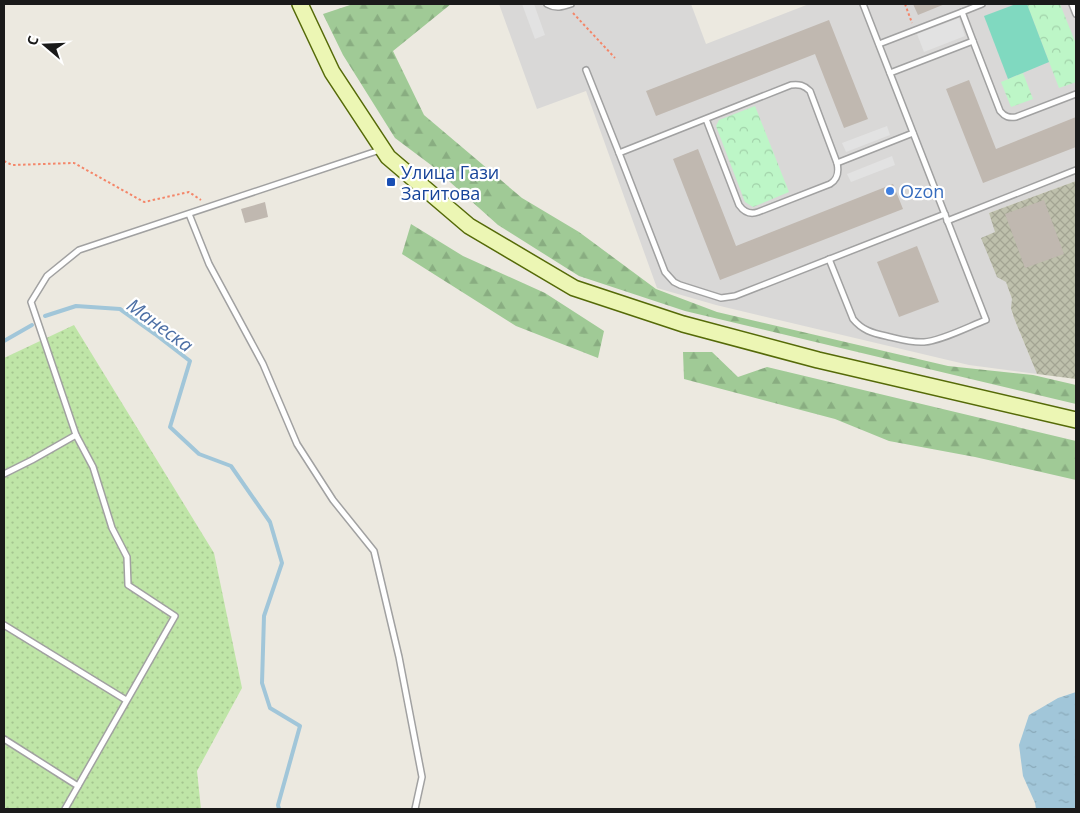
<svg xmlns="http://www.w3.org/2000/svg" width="1080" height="813" font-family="'Open Sans',sans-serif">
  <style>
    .residential { fill: #d9d8d7 }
    .construction { fill: url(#construction-cross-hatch) }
    .grass { fill: url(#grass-dots) }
    .forest { fill: url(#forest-firs) }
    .park { fill: url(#park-crowns) }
    .pitch { fill: #80d9c0 }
    .parking { fill: #e2e2e2 }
    .water { fill: url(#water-ripples) }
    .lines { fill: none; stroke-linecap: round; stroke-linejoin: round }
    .stream { stroke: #a1c6d9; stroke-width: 4 }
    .building { fill: #c0b8b0 }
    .lane-casing { stroke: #a1a1a1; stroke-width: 8 }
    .secondary-casing { stroke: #556a08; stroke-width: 18 }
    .path { stroke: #f48669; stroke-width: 2; stroke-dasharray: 2.5 2.5; stroke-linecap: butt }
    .lane { stroke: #fff; stroke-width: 5 }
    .secondary { stroke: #ecf6b4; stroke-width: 15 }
    .transit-dot { fill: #1a4fb4; stroke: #fff; stroke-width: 2 }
    .shop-dot { fill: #3f7fe0; stroke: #fff; stroke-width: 2 }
    .labels { text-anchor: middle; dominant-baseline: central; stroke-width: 4.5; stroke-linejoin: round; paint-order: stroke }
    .transit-label { font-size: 18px; fill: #164399; stroke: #fff; text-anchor: start }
    .shop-label { font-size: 18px; fill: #366cbe; stroke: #fff; text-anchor: start }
    .water-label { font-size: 19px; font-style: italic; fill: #4c6fa5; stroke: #fff }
  </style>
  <defs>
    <pattern id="construction-cross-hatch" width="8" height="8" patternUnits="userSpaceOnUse" patternTransform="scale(1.25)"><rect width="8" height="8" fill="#bec0ac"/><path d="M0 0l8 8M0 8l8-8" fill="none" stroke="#a3a493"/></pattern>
    <pattern id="grass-dots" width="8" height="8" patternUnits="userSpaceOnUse" patternTransform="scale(1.25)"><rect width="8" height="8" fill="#bfe5a7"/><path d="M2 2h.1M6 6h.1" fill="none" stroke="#a4c48f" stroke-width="1.8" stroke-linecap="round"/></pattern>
    <pattern id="forest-firs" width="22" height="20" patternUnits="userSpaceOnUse" patternTransform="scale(1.25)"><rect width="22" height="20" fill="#a0ca96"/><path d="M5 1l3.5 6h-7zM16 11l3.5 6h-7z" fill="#89ad81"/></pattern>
    <pattern id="park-crowns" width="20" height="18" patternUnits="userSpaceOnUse" patternTransform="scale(1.25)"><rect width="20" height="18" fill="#bdf6c7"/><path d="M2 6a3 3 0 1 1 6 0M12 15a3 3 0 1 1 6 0" fill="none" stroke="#a2d2aa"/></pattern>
    <pattern id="water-ripples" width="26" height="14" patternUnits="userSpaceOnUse" patternTransform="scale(1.25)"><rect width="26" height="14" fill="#a1c6d9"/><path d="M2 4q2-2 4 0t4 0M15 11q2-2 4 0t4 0" fill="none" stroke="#8aaaba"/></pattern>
  </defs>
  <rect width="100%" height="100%" fill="#ece9e0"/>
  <!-- residential -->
  <path class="residential" d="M 499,4 L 691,4 L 706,44 L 809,4 L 1076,4 L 1076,181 L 989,213 L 996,232 L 1006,282 L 1012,299 L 1012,313 L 1037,374 L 969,365 L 716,305 L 657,288 L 586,91 L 537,109 Z"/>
  <!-- construction -->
  <path class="construction" d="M 1076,181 L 1076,379 L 1037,374 L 1014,318 L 1011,308 L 1012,299 L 1006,282 L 997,277 L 981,238 L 995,232 L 989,213 Z"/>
  <!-- grass -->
  <path class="grass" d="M 74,325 L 214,553 L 242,688 L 197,771 L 201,809 L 4,809 L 4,358 Z"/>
  <!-- forest -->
  <g class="forest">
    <path d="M 353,4 L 451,4 L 393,51 L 424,115 L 522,198 L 579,232 L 656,289 L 717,312 L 948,366 L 1033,375 L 1076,385 L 1076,404 L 685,311 L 579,276 L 498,225 L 431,165 L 395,138 L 343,55 L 323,14 Z"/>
    <path d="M 411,224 L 463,256 L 545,293 L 604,331 L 598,358 L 516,326 L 402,254 Z"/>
    <path d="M 683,352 L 712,352 L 738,377 L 767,367 L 1076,441 L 1076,480 L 975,457 L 889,441 L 835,419 L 684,379 Z"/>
  </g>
  <!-- park -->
  <g class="park">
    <path d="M 1027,4 L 1060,4 L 1076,44 L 1076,82 L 1059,88 Z"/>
    <path d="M 1023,73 L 1033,99 L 1011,107 L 1001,82 Z"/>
    <path d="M 755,106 L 789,192 L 753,207 L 745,202 L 716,126 L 719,120 Z"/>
  </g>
  <!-- pitch -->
  <path class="pitch" d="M 1016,4 L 1027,4 L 1049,62 L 1008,79 L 984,16 Z"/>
  <!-- parking -->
  <g class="parking">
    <path d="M 522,4 L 534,4 L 545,35 L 535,39 Z"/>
    <path d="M 959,18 L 965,36 L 924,52 L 917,34 Z"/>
    <path d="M 887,126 L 890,135 L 846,152 L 842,143 Z"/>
    <path d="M 892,156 L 895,165 L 851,182 L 847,174 Z"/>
  </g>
  <!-- water -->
  <path class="water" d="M 1076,692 L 1076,809 L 1036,809 L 1035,803 L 1023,776 L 1019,745 L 1029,715 L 1058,698 Z"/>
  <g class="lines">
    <!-- stream -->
    <g class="stream">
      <path d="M 45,316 L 76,306 L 120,309 L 155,334 L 190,361 L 170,427 L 199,454 L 231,466 L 270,522 L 282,563 L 264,616 L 262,683 L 270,708 L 300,726 L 278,805 L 279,809"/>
      <path d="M 4,341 L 32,325"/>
    </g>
  </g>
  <!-- building -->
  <g class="building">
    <path d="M 913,4 L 945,4 L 918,15 Z"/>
    <path d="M 829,20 L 868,119 L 844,128 L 815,54 L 656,116 L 646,91 Z"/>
    <path d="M 969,80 L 996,149 L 1076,117 L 1076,147 L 983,183 L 946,89 Z"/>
    <path d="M 698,149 L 736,246 L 893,184 L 903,209 L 720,280 L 673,159 Z"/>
    <path d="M 1044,200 L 1064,254 L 1025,268 L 1005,214 Z"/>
    <path d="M 265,202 L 268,217 L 245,223 L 241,209 Z"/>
    <path d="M 917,246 L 939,302 L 899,317 L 877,262 Z"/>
  </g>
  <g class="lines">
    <!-- lane casing -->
    <g class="lane-casing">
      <g id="lane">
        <path d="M 547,4 C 556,9 562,7 571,4"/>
        <path d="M 1072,4 L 1076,14"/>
        <path d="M 962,12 L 982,4"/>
        <path d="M 879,44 L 962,12 L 973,41"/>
        <path d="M 586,70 L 619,153"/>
        <path d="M 890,73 L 973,41 L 1000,111 C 1005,117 1009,118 1016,117 L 1076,94"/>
        <path d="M 706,119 L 739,205 C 744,212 750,215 758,212 L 830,184 C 838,179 839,172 837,163 L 810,91 C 804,85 799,84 791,85 L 619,153 L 665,272 L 674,282 L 680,285 L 721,298 L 735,296 L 945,214"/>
        <path d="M 837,163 L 913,133"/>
        <path d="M 189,214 L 209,264 L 263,364 L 297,444 L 333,500 L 374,551 L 399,657 L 422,777 L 415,809"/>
        <path d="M 947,221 L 1076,170"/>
        <path d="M 829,259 L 853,319 C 862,330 872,333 886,336 C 899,339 912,343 924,342 C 941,341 970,326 986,320 L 863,4"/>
        <path d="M 4,474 L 32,460 L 76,435 L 31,302 L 47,276 L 79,250 L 380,150"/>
        <path d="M 4,625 L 126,700"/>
        <path d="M 4,739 L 78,786"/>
        <path d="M 65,809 L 175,616 L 128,585 L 127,557 L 112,528 L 93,467 L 76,435"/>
      </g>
    </g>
    <!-- secondary casing -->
    <g class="secondary-casing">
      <path id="secondary" d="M 300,4 L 332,72 L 388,157 L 469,226 L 574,288 L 683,324 L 818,360 L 1076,420"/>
    </g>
    <!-- path -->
    <g class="path">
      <path d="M 905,4 L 912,23"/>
      <path d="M 573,13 L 615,58"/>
      <path d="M 4,161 L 12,165 L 74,163 L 144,202 L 189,192 L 201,200"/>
    </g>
    <!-- lane -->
    <use href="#lane" class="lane"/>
    <!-- secondary -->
    <use href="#secondary" class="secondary"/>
  </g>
  <!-- markers -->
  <rect class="transit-dot" x="386" y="177" width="10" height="10" rx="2.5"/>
  <circle class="shop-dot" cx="890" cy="191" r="5"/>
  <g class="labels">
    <!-- transit labels -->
    <g class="transit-label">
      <text x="401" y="172">Улица Гази<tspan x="401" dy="21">Загитова</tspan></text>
    </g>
    <!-- shop labels -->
    <g class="shop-label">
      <text x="900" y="191">Ozon</text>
    </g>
    <!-- water labels -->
    <g class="water-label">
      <text transform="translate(160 325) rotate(36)">Манеска</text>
    </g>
  </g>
  <!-- border -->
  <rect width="1080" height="813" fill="none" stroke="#1a1a1a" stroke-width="10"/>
  <!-- north arrow -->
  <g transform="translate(45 45) rotate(289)" stroke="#ffffff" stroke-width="4" paint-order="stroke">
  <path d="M0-4L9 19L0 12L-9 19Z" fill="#1a1a1a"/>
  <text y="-8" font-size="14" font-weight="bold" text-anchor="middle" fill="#1a1a1a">С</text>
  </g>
</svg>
